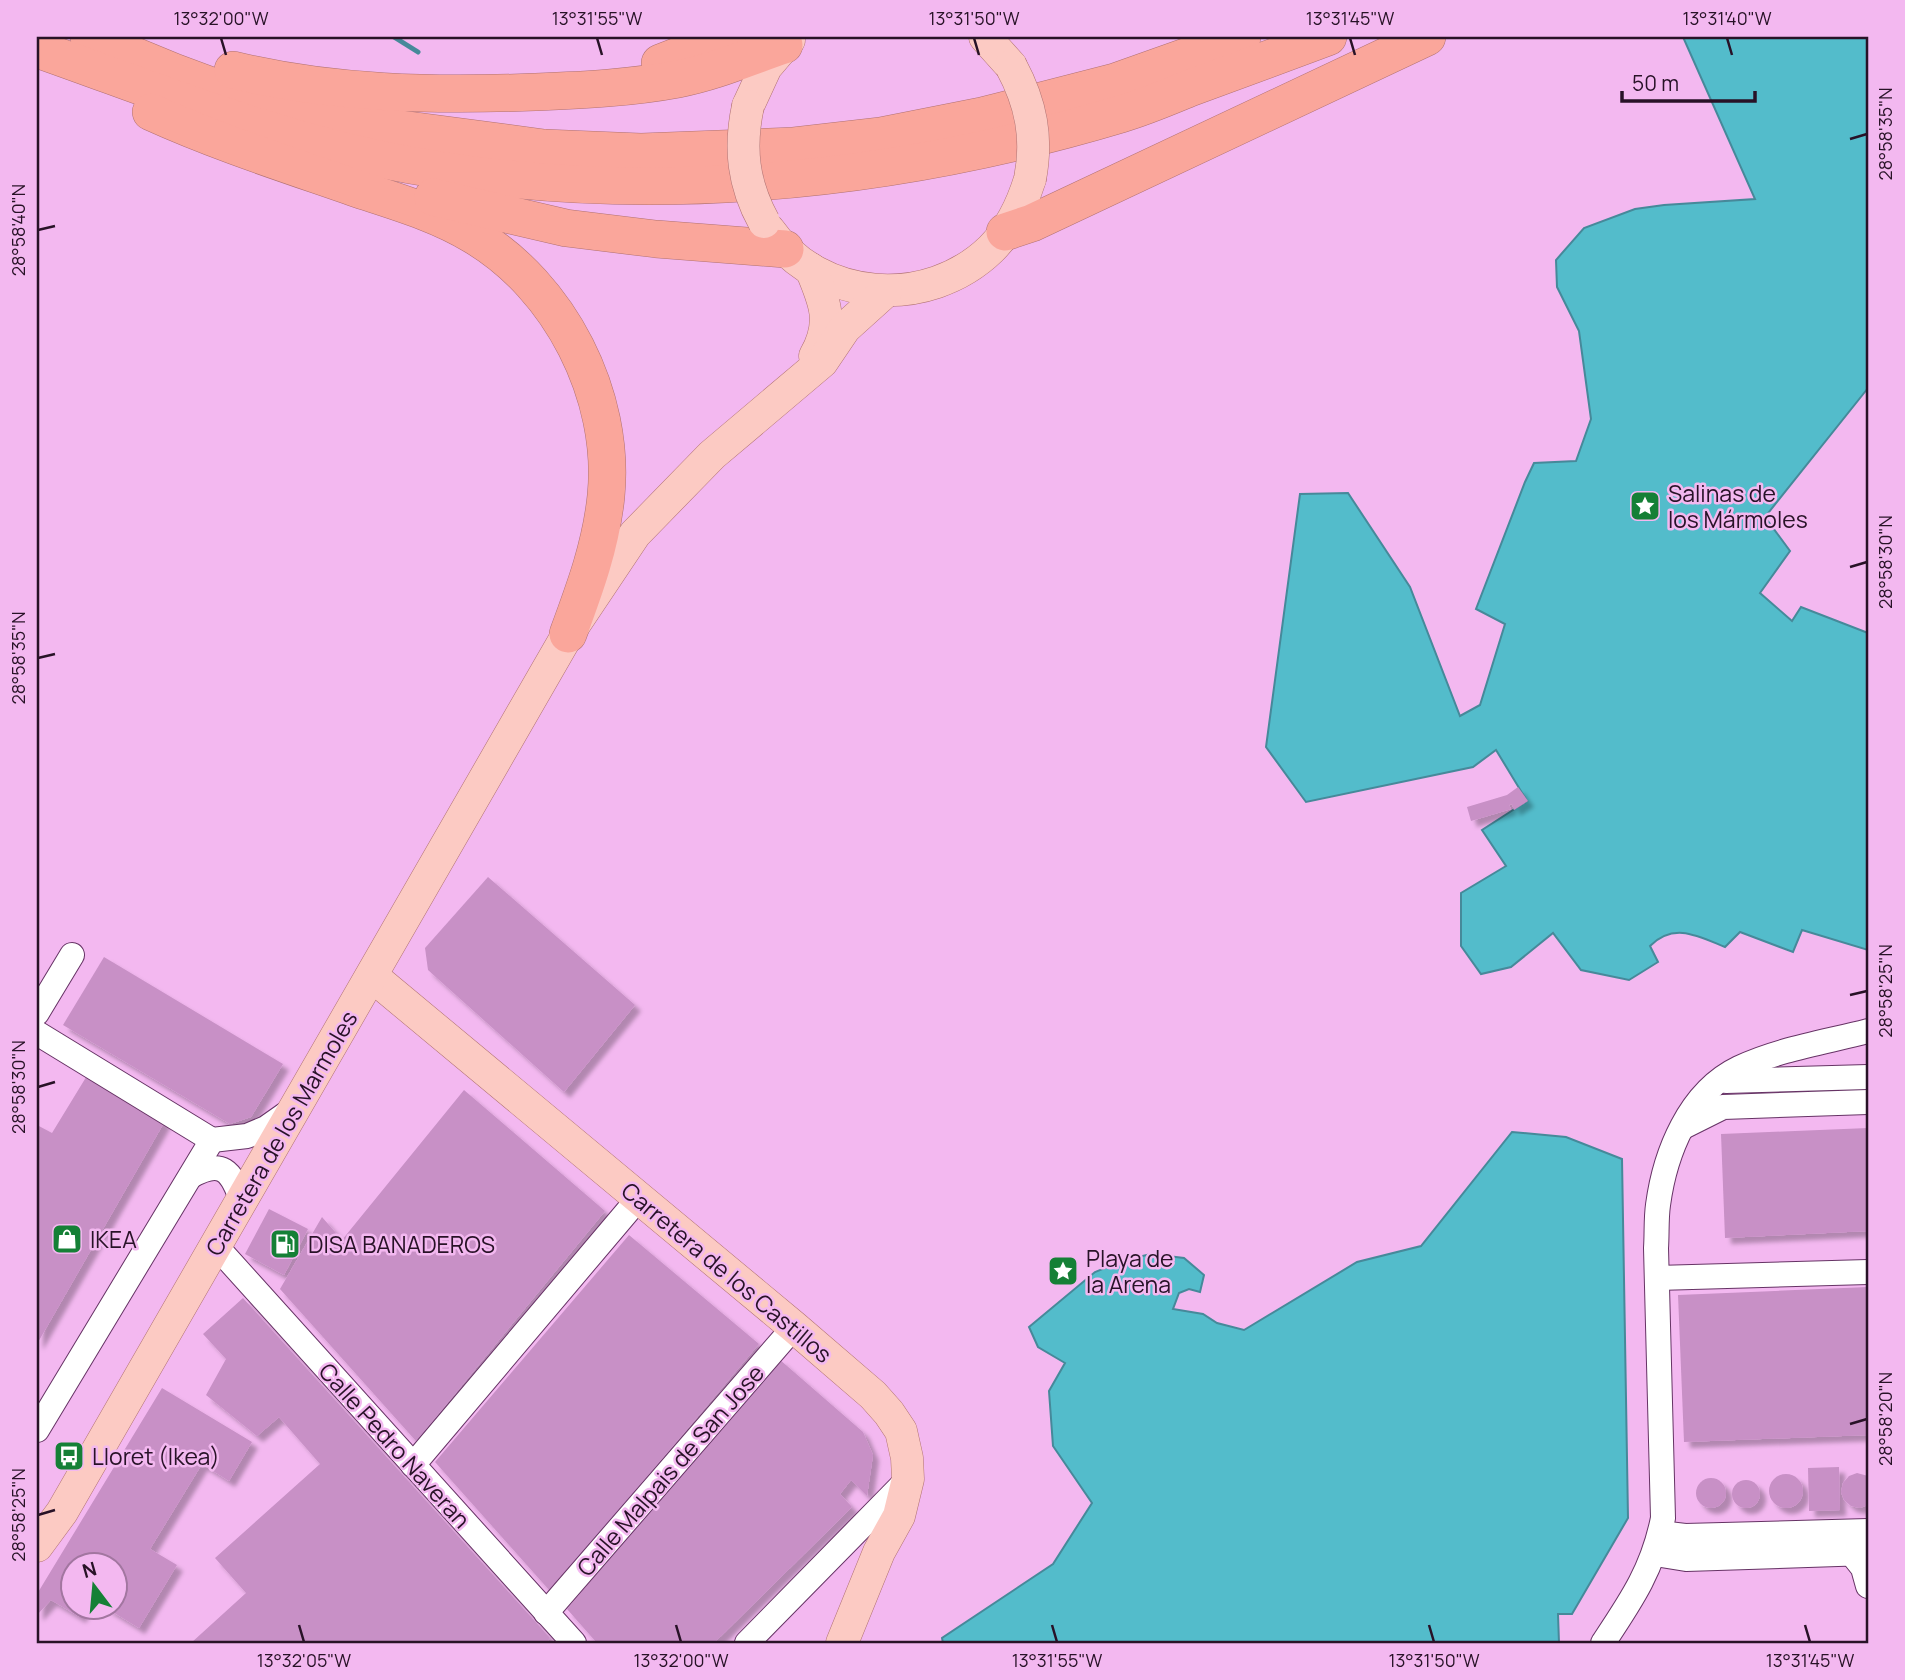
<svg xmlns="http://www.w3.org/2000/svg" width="1905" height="1680" font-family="Manrope,sans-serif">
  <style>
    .water { fill: #53bccb; stroke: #46899a; stroke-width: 2 }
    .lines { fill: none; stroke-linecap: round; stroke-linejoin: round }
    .stream { stroke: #46899a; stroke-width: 5 }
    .building { fill: #c890c6; filter: url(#shadow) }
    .minor-casing { stroke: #663365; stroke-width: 26 }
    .major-casing { stroke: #b07272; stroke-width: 33 }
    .highway-casing { stroke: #b07272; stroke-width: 38 }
    .minor { stroke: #fff; stroke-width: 24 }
    .major { stroke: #fccac3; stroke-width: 32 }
    .highway { stroke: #faa69b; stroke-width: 37 }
    .major-bridge-casing { stroke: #b07272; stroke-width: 33; stroke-linecap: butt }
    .major-bridge { stroke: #fccac3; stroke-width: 32 }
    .ticks { fill: none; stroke: #281227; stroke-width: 2.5 }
    .labels { text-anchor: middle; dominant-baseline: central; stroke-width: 5; stroke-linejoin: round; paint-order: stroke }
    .poi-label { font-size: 23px; fill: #281227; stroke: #f3b8f0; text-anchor: start }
    .street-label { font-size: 23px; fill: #281227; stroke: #f3b8f0 }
    .neatline { fill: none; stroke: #281227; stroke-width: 2.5 }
    .ticks-label { font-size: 18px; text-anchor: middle; fill: #281227 }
  </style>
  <defs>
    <filter id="shadow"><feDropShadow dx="6" dy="6" stdDeviation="2" flood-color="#0004"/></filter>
  </defs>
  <rect width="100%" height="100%" fill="#f3b8f0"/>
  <!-- water -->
  <g class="water">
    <path d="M 1683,37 L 1868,37 L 1868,388 L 1765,517 L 1790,551 L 1760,593 L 1792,621 L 1801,607 L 1868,633 L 1868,950 L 1802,930 L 1793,952 L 1740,932 L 1725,947 C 1698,936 1674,922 1650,946 L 1658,962 L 1629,980 L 1581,970 L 1553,933 L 1511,967 L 1481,974 L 1461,946 L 1461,893 L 1506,866 L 1482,830 L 1527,801 L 1496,750 L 1473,767 L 1306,802 L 1266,747 L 1300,494 L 1348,493 L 1410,587 L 1460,716 L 1480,705 L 1505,624 L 1476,609 L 1525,482 L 1534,463 L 1576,461 L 1591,419 L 1579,331 L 1557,287 L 1556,260 L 1584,228 L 1635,209 L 1664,205 L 1755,199 Z"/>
    <path d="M 1512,1132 L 1566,1137 L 1622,1159 L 1628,1518 L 1572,1614 L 1558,1614 L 1559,1643 L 943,1643 L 942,1638 L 1053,1564 L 1092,1503 L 1053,1446 L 1049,1391 L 1065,1363 L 1038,1347 L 1029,1327 L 1095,1272 L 1125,1260 L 1151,1254 L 1184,1258 L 1204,1275 L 1200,1292 L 1189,1289 L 1179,1293 L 1173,1309 L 1203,1314 L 1217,1323 L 1244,1330 L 1357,1262 L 1421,1246 Z"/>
  </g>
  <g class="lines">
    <!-- stream -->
    <path class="stream" d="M 394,37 L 418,52"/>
  </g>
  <!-- building -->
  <g class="building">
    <path d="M 1518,787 L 1528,801 L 1514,810 L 1512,804 L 1509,805 L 1511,809 L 1471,821 L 1467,807 L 1507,795 Z"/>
    <path d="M 488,877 L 635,1005 L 564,1092 L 428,970 L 425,948 Z"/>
    <path d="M 104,957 L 283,1064 L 251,1117 L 230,1124 L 63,1025 Z"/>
    <path d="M 88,1074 L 165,1121 L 37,1344 L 37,1125 L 52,1133 Z"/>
    <path d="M 464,1090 L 605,1211 L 416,1441 L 280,1289 L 322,1217 L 342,1240 Z"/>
    <path d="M 1868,1128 L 1868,1231 L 1725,1238 L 1721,1134 Z"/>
    <path d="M 269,1209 L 308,1229 L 284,1275 L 245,1254 Z"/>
    <path d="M 629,1235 L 759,1344 L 550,1591 L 435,1462 Z"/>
    <path d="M 1868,1287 L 1868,1435 L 1684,1442 L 1678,1295 Z"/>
    <path d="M 243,1298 L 550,1638 L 546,1643 L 191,1643 L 246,1593 L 215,1558 L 320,1464 L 279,1417 L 257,1436 L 206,1395 L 226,1359 L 203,1334 Z"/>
    <path d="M 779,1359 L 863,1432 L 873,1455 L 867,1496 L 851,1480 L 840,1494 L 852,1507 L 714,1643 L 597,1643 L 567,1609 Z"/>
    <path d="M 162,1388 L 252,1442 L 229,1481 L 202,1464 L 150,1549 L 177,1565 L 139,1628 L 103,1606 L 116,1606 L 116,1564 L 74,1564 L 74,1606 L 86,1606 L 80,1617 L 51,1600 L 37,1615 L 37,1594 Z"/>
    <path d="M 1839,1467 L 1840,1510 L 1809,1511 L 1808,1468 Z"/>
    <path d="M 1857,1473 L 1868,1476 L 1868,1505 L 1860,1508 L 1851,1506 L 1844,1500 L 1841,1492 L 1843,1483 L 1849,1476 Z"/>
    <circle cx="1786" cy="1491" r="17"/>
    <circle cx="1711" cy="1493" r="15"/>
    <circle cx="1746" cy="1494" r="14"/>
  </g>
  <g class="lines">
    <!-- minor casing -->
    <g class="minor-casing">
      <g id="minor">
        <path d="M 37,1013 L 72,955"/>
        <path d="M 37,1033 L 212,1140 L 247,1136 L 266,1128 L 293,1109"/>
        <path d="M 1726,1081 L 1868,1077"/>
        <path d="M 1685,1126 L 1723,1107 L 1868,1102"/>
        <path d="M 191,1176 C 222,1159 231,1170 242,1201"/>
        <path d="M 216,1246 L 574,1643"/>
        <path d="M 1657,1278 L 1868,1272"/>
        <path d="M 37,1430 L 212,1140"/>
        <path d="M 413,1465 L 638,1199"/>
        <path d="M 1660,1533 L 1685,1536 L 1868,1531"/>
        <path d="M 1851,1553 L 1863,1568 L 1868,1586"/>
        <path d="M 1655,1554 L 1686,1559 L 1868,1553"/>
        <path d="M 546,1613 L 794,1327"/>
        <path d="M 747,1643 L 908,1479"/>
        <path d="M 1603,1643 C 1631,1601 1653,1569 1663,1518 L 1656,1248 C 1657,1234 1656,1219 1658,1205 C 1665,1153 1689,1092 1739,1068 C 1779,1049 1826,1042 1868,1031"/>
      </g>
    </g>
    <!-- major casing -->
    <g class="major-casing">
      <g id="major">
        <path d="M 985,37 L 1011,66"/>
        <path d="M 748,106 L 766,67 L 789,40"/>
        <path d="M 769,230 C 820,303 928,310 991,249 C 1011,229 1022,205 1030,179"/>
        <path d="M 811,269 C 825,302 834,323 815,356"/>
        <path d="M 372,976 L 794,1327 L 873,1395 L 889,1413 L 901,1431 L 907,1458 L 908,1479 L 899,1516 L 879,1552 L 842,1643"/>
        <path d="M 37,1546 L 62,1512 L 568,634 L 635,534 L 712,455 L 822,362 L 845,328 L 886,291"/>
      </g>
    </g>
    <!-- highway casing -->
    <g class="highway-casing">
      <g id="highway">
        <path d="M 89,37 L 174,72 L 252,101 L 355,123 L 544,148 L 641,152 L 794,146 L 881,136 L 982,116 L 1115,82 L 1242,37"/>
        <path d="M 37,49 C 148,88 258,133 374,158 C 621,210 881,186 1121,114 C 1145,107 1168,97 1190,88 C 1236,71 1282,54 1328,37"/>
        <path d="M 660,63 L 727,37"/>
        <path d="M 233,70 C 331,94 434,96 535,92 C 582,90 630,88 678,79 C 715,72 748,57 784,45"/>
        <path d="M 151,112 C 217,142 286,164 355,188 C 394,201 437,213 473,235 C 560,286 616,396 606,496 C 601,545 585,588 568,634"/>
        <path d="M 433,197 L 566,228 L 656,239 L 785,249"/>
        <path d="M 1005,232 L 1032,223 L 1427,37"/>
      </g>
    </g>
    <!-- minor -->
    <use href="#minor" class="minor"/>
    <!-- major -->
    <use href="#major" class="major"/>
    <!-- highway -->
    <use href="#highway" class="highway"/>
    <!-- major-bridge casing -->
    <g class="major-bridge-casing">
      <g id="major-bridge">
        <path d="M 1011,66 C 1031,103 1038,138 1030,179"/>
        <path d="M 748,106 C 739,148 743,184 764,222"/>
      </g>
    </g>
    <!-- major-bridge -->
    <use href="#major-bridge" class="major-bridge"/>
  </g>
  <!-- ticks -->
  <path class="ticks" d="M 221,38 L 226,55M 597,38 L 602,55M 974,38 L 979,55M 1350,38 L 1355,55M 1727,38 L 1732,55M 1850,139 L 1867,134M 38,230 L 55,226M 1850,567 L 1867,562M 38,658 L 55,654M 1850,995 L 1867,991M 38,1087 L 55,1082M 1850,1424 L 1867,1419M 38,1515 L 55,1510M 299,1625 L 304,1642M 676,1625 L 681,1642M 1052,1625 L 1057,1642M 1429,1625 L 1434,1642M 1805,1625 L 1810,1642"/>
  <!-- icons -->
  <defs>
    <g id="sight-square" transform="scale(1.575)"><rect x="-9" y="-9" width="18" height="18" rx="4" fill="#158036" stroke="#f3b8f0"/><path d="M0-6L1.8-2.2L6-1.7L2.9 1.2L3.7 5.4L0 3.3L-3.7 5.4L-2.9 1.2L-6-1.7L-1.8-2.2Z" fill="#fff"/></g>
    <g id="shop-square" transform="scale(1.575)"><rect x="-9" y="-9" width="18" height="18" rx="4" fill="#158036" stroke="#f3b8f0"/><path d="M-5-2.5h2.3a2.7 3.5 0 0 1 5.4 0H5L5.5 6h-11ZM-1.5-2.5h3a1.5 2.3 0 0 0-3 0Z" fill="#fff"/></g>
    <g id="fuel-square" transform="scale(1.575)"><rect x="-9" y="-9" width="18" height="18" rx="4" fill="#158036" stroke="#f3b8f0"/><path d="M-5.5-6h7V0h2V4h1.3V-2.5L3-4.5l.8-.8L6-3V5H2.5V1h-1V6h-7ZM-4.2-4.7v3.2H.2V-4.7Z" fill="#fff"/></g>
    <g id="bus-square" transform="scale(1.575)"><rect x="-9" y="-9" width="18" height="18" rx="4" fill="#158036" stroke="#f3b8f0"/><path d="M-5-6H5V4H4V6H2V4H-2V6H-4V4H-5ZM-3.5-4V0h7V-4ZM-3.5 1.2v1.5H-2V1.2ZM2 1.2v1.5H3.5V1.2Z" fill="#fff"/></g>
  </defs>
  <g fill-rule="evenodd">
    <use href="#sight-square" x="1645" y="506"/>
    <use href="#shop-square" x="67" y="1239"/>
    <use href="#fuel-square" x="285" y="1244"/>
    <use href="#sight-square" x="1063" y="1271"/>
    <use href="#bus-square" x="69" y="1456"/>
  </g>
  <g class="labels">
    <!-- poi labels -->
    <g class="poi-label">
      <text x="1668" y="493">Salinas de<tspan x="1668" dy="26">los Mármoles</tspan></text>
      <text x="90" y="1239">IKEA</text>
      <text x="308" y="1244">DISA BANADEROS</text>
      <text x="1086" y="1258">Playa de<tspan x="1086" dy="26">la Arena</tspan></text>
      <text x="92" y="1456">Lloret (Ikea)</text>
    </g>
    <!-- street labels -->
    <g class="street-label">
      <text transform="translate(281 1133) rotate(-60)">Carretera de los Marmoles</text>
      <text transform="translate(727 1272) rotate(40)">Carretera de los Castillos</text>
      <text transform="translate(395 1445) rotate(48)">Calle Pedro Naveran</text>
      <text transform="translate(670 1470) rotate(-49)">Calle Malpais de San Jose</text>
    </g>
  </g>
  <!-- border -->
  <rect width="1905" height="1680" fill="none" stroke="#f3b8f0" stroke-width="77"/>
  <!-- north arrow -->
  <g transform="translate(94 1586) rotate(344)"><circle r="33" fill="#f3b8f0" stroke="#a276a0" stroke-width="2"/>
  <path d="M0-5L12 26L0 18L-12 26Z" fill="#158036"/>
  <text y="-10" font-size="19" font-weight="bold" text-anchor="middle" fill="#281227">N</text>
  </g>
  <!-- scale -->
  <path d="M1622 91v10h133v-10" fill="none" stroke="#281227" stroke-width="3.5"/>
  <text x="1632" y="91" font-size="21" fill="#281227" stroke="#f3b8f0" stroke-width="5" paint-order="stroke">50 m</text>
  <rect x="38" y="38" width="1829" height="1604" class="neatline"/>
  <g class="ticks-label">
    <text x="221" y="25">13°32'00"W</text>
    <text x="597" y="25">13°31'55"W</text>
    <text x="974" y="25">13°31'50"W</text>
    <text x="1350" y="25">13°31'45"W</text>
    <text x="1727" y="25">13°31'40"W</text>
    <text transform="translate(1886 134) rotate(-90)" y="6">28°58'35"N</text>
    <text transform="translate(19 230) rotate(-90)" y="6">28°58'40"N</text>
    <text transform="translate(1886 562) rotate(-90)" y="6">28°58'30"N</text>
    <text transform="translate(19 658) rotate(-90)" y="6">28°58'35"N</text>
    <text transform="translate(1886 991) rotate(-90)" y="6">28°58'25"N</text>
    <text transform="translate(19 1087) rotate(-90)" y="6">28°58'30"N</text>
    <text transform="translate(1886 1419) rotate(-90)" y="6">28°58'20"N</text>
    <text transform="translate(19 1515) rotate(-90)" y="6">28°58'25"N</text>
    <text x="304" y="1667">13°32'05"W</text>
    <text x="681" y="1667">13°32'00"W</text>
    <text x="1057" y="1667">13°31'55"W</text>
    <text x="1434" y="1667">13°31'50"W</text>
    <text x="1810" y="1667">13°31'45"W</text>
  </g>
</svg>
